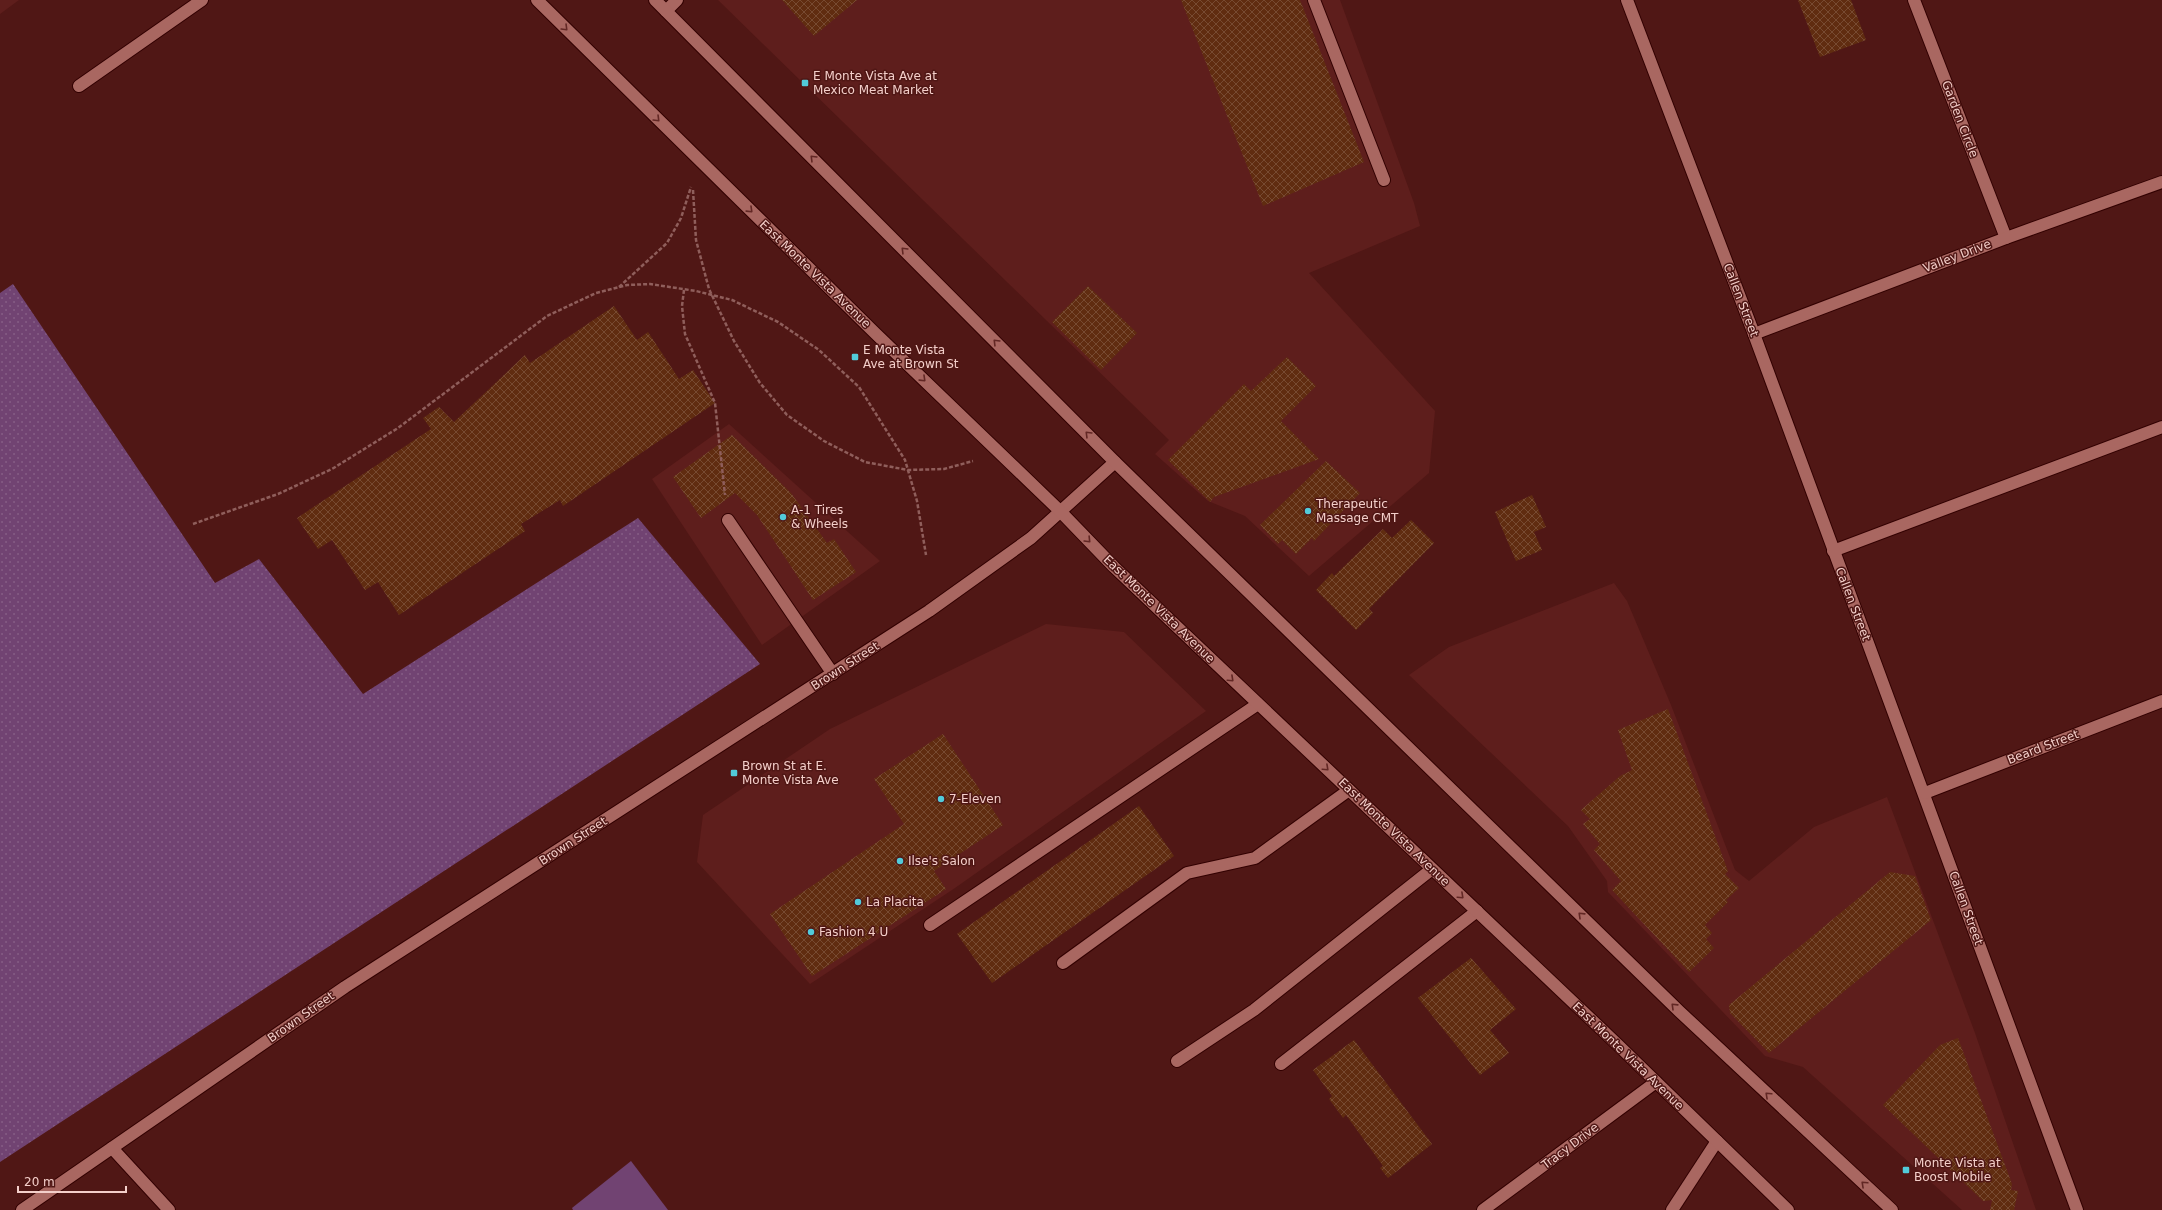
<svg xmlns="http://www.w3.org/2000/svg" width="2162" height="1210" font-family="'DejaVu Sans',sans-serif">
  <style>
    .built { fill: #5e1e1c }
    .green { fill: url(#green-dots) }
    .pitch { fill: #714372 }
    .building { fill: url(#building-cross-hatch) }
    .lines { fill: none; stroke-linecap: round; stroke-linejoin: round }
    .service-casing { stroke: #320001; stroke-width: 14 }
    .minor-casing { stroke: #320001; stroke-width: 14 }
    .tertiary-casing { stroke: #320001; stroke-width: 14 }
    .secondary-casing { stroke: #320001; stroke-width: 14 }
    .path { stroke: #8f5e5b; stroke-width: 2.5; stroke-dasharray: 4 2; stroke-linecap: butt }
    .service { stroke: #a96761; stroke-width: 12 }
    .minor { stroke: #a96761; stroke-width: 12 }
    .tertiary { stroke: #a96761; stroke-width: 12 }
    .secondary { stroke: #a96761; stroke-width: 12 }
    .oneway { stroke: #622724 }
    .poi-dot { fill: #52cbd9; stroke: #501715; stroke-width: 1.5 }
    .labels { text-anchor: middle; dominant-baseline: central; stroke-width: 3; stroke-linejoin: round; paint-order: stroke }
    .poi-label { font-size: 12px; fill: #f4cfca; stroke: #501715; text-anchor: start }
    .street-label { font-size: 12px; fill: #f4cfca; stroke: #501715 }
  </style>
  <defs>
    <pattern id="green-dots" width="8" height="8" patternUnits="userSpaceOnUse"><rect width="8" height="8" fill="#714372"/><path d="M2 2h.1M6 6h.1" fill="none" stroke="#865d85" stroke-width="1.8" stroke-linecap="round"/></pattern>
    <pattern id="building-cross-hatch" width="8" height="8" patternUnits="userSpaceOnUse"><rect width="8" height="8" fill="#602c10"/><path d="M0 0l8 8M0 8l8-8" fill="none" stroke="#774a31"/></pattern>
  </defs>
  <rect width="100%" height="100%" fill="#501715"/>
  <!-- built -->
  <g class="built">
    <path d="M 0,0 L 19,0 L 0,14 Z"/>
    <path d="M 718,0 L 1340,0 L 1414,203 L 1420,226 L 1309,273 L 1435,411 L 1429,473 L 1309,576 L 1245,516 L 1208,501 L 1155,454 L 1169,440 Z"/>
    <path d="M 729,424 L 880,561 L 762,645 L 652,479 Z"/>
    <path d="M 1614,583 L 1627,601 L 1671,705 L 1735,870 L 1749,881 L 1814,827 L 1887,797 L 1975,1033 L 2036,1210 L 1962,1210 L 1803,1067 L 1765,1056 L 1608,892 L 1607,881 L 1568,826 L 1409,675 L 1449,647 Z"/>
    <path d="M 1046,624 L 1124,632 L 1206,711 L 955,888 L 810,984 L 697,862 L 703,815 L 830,729 Z"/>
  </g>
  <!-- green -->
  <path class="green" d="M 13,284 L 215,583 L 259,559 L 363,694 L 638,518 L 760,664 L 0,1162 L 0,293 Z"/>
  <!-- pitch -->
  <path class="pitch" d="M 631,1161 L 668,1210 L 573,1210 L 572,1208 Z"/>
  <!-- building -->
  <g class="building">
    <path d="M 782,0 L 857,0 L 814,36 Z"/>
    <path d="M 1181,0 L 1300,0 L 1364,162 L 1263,206 Z"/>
    <path d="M 1798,0 L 1851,0 L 1866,40 L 1820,57 Z"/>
    <path d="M 1088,286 L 1137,333 L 1101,370 L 1052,322 Z"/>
    <path d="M 614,306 L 637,340 L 648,332 L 679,379 L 693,370 L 715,403 L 563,506 L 560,500 L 521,524 L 525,531 L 399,615 L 378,582 L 365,590 L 332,540 L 318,549 L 297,518 L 431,429 L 423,418 L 439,407 L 454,422 L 525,355 L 530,363 Z"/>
    <path d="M 1287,357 L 1316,386 L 1281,421 L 1319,459 L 1214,497 L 1210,502 L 1168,460 L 1244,384 L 1251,391 Z"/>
    <path d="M 732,435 L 791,493 L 827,543 L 834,539 L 856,572 L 813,600 L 757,515 L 735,493 L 701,518 L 673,477 Z"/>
    <path d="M 1326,461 L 1360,493 L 1314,541 L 1312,538 L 1296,554 L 1282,540 L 1278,544 L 1260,525 Z"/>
    <path d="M 1532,495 L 1546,527 L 1534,532 L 1542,550 L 1516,561 L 1495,512 Z"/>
    <path d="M 1411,520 L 1434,543 L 1369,609 L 1373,613 L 1356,630 L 1316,590 L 1332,573 L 1334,576 L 1383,529 L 1392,538 Z"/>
    <path d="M 1668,709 L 1728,871 L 1725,874 L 1739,888 L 1726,900 L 1728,902 L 1705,925 L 1712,933 L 1706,939 L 1714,948 L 1689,972 L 1612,890 L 1621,881 L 1594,850 L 1600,844 L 1583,824 L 1590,819 L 1581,810 L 1620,776 L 1632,770 L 1618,730 Z"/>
    <path d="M 943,734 L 1003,825 L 934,871 L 946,889 L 812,976 L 770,914 L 904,824 L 874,779 Z"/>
    <path d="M 1139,806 L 1174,856 L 992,983 L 957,934 Z"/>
    <path d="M 1890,872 L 1915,876 L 1931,920 L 1769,1053 L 1730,1013 L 1729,1005 Z"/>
    <path d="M 1471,958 L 1516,1009 L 1490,1030 L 1509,1053 L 1480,1075 L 1418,998 Z"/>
    <path d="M 1958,1038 L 2012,1184 L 2011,1190 L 2018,1191 L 2014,1210 L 1990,1210 L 1992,1200 L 1983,1201 L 1883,1105 L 1940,1045 Z"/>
    <path d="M 1354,1040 L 1432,1144 L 1388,1178 L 1380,1168 L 1383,1166 L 1346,1115 L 1343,1118 L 1329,1099 L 1332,1096 L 1313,1070 Z"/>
  </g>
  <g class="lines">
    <!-- service casing -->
    <g class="service-casing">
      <g id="service">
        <path d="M 1314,0 L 1384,180"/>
        <path d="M 666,11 L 677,0"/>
        <path d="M 79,86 L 202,0"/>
        <path d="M 728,520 L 833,674"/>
        <path d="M 1833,551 L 2162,427"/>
        <path d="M 930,925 L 1258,704"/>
        <path d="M 1063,963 L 1187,873 L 1255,858 L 1349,790"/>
        <path d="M 1177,1061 L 1254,1010 L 1432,869"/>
        <path d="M 1281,1064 L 1477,911"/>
        <path d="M 112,1148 L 169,1210"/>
      </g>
    </g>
    <!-- minor casing -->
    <g class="minor-casing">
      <g id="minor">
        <path d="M 1627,0 L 1754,334 L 2077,1210"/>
        <path d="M 1914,0 L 2006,238"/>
        <path d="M 1754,334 L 2006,238 L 2162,182"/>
        <path d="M 1925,793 L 2162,701"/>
        <path d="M 1483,1210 L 1656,1082"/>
        <path d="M 1672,1210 L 1717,1141"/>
      </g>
    </g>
    <!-- tertiary casing -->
    <g class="tertiary-casing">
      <path id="tertiary" d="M 22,1210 L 345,987 L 929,611 L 1031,538 L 1115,462"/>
    </g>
    <!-- secondary casing -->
    <g class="secondary-casing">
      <g id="secondary">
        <path d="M 537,0 L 876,334 L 1060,511 L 1114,567 L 1617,1044 L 1788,1210"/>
        <path d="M 655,0 L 1115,462 L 1680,1012 L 1892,1210"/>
      </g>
    </g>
    <!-- path -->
    <g class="path">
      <path d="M 693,190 L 696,240 L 709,289 L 734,341 L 760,383 L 787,415 L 824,441 L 865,462 L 908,470 L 944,469 L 973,461"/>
      <path d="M 619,287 L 667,243 L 681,218 L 691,187"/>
      <path d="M 684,290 L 682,306 L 685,334 L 715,403 L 725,495"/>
      <path d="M 193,524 L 278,494 L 332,469 L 398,428 L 547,316 L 596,293 L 627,285 L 650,284 L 696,291 L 732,300 L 778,322 L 819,350 L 859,387 L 905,460 L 917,501 L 926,555"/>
    </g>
    <!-- service -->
    <use href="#service" class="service"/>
    <!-- minor -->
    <use href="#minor" class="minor"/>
    <!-- tertiary -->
    <use href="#tertiary" class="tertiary"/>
    <!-- secondary -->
    <use href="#secondary" class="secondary"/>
  </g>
  <!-- one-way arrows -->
  <defs><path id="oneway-chevron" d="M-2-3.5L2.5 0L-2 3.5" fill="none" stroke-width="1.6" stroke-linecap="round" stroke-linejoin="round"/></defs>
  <g class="oneway">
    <use href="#oneway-chevron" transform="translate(565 28) rotate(45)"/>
    <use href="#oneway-chevron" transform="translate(657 119) rotate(45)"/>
    <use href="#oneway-chevron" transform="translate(813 158) rotate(-135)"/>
    <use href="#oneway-chevron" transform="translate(750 210) rotate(44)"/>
    <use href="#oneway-chevron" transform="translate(904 250) rotate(-135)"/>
    <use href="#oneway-chevron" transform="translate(996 342) rotate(-135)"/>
    <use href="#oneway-chevron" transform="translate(923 379) rotate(44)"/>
    <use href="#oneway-chevron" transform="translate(1088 434) rotate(-135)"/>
    <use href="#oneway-chevron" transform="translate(1088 540) rotate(46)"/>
    <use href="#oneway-chevron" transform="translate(1231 679) rotate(43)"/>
    <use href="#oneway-chevron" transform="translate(1326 768) rotate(43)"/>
    <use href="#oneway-chevron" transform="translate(1461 896) rotate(43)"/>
    <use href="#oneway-chevron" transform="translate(1581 915) rotate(-136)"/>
    <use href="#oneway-chevron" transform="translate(1674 1006) rotate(-136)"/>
    <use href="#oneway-chevron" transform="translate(1768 1095) rotate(-137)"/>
    <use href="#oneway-chevron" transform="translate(1864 1184) rotate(-137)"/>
  </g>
  <!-- markers -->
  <g class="poi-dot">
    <rect x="801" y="79" width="8" height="8" rx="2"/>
    <rect x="851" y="353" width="8" height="8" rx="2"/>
    <circle cx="1308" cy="511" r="4"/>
    <circle cx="783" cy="517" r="4"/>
    <rect x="730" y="769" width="8" height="8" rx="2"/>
    <circle cx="941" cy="799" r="4"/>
    <circle cx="900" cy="861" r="4"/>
    <circle cx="858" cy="902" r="4"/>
    <circle cx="811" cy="932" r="4"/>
    <rect x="1902" y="1166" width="8" height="8" rx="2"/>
  </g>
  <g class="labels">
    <!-- poi labels -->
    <g class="poi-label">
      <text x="813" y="76">E Monte Vista Ave at<tspan x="813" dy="14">Mexico Meat Market</tspan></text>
      <text x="863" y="350">E Monte Vista<tspan x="863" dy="14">Ave at Brown St</tspan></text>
      <text x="1316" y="504">Therapeutic<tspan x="1316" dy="14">Massage CMT</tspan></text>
      <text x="791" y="510">A-1 Tires<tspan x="791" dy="14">&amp; Wheels</tspan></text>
      <text x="742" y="766">Brown St at E.<tspan x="742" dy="14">Monte Vista Ave</tspan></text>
      <text x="949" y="799">7-Eleven</text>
      <text x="908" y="861">Ilse's Salon</text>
      <text x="866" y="902">La Placita</text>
      <text x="819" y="932">Fashion 4 U</text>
      <text x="1914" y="1163">Monte Vista at<tspan x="1914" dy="14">Boost Mobile</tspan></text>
    </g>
    <!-- street labels -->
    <g class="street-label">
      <text transform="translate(1960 119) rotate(69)">Garden Circle</text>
      <text transform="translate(1957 256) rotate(-21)">Valley Drive</text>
      <text transform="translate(815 274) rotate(44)">East Monte Vista Avenue</text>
      <text transform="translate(1741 300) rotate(69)">Callen Street</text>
      <text transform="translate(1853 604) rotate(69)">Callen Street</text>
      <text transform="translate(1159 609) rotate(44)">East Monte Vista Avenue</text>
      <text transform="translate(845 666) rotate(-33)">Brown Street</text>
      <text transform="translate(2043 747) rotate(-21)">Beard Street</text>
      <text transform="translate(1394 832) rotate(44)">East Monte Vista Avenue</text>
      <text transform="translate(573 841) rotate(-33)">Brown Street</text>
      <text transform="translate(1966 908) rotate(70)">Callen Street</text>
      <text transform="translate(301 1017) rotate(-35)">Brown Street</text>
      <text transform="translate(1628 1056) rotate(44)">East Monte Vista Avenue</text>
      <text transform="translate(1570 1146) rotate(-37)">Tracy Drive</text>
    </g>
  </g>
  <!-- scale -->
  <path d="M18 1186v6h108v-6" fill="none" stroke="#f4cfca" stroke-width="2"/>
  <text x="24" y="1186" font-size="12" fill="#f4cfca" stroke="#501715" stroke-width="3" paint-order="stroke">20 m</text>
</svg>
